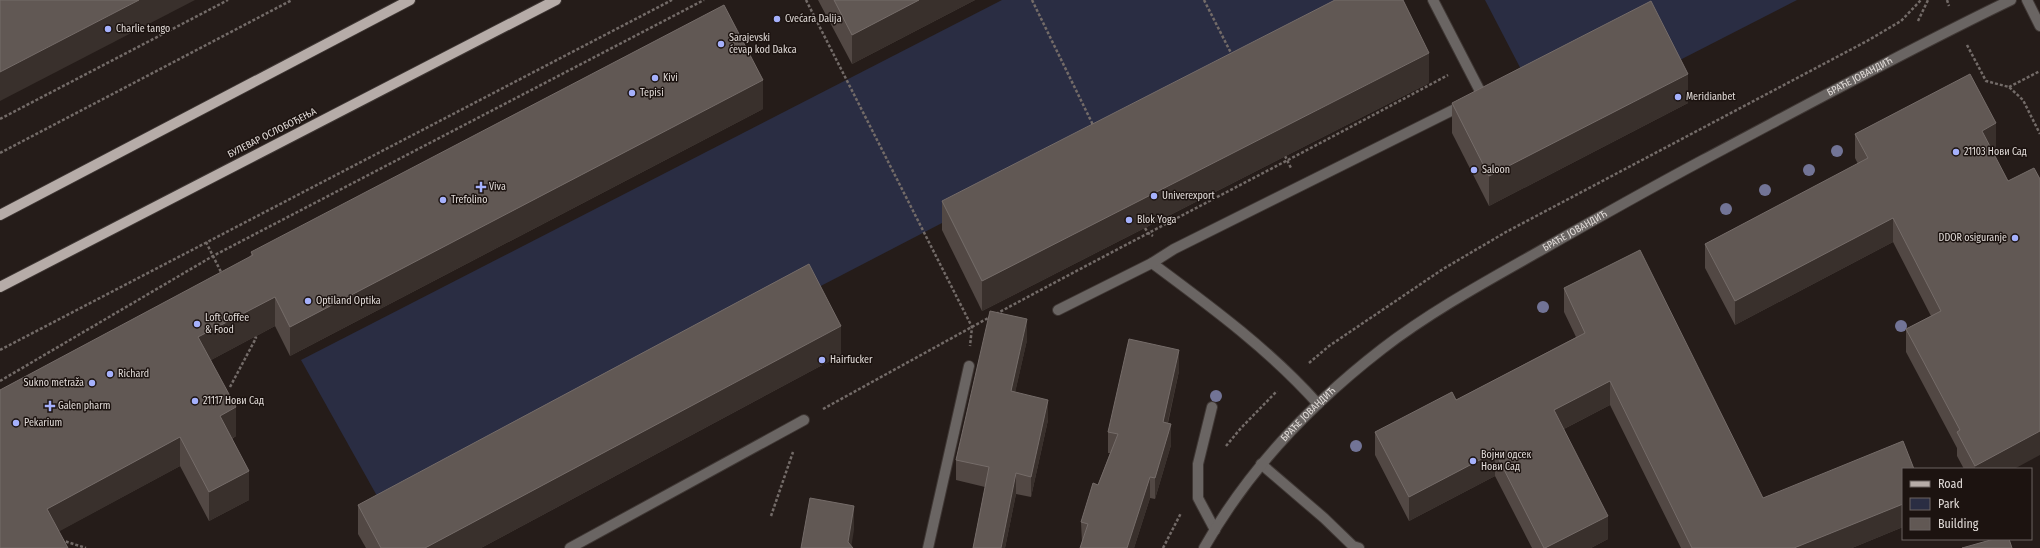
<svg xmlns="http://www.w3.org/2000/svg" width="2040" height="548" font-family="'Fira Sans Condensed',sans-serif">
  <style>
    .green { fill: #2a2d43 }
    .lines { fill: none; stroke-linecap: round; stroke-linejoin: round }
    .minor-casing { stroke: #3f3734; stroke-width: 12 }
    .major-casing { stroke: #3f3734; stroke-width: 12 }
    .path { stroke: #736b68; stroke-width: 2.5; stroke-dasharray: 3 2; stroke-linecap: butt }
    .minor { stroke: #6a6563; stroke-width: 10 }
    .major { stroke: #b6aca8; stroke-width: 10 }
    .tree { fill: #727496 }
    .wall { fill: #524844 }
    .shaded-wall { fill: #39302c }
    .building { fill: #615854; stroke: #756c69 }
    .poi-dot { fill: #a5b1fc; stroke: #1c1310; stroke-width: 1.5 }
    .labels { text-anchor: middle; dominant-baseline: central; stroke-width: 3; stroke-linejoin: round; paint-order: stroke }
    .poi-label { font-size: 10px; fill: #e1dbd8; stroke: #1c1310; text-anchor: start }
    .street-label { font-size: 10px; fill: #e1dbd8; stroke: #1c1310 }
  </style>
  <rect width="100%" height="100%" fill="#251c19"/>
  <!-- green -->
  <g class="green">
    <path d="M 1002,0 L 1371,0 L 386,512 L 301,360 Z"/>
    <path d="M 1485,0 L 1797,0 L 1676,62 L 1527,81 Z"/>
  </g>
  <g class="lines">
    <!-- minor casing -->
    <g class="minor-casing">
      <g id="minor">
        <path d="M 1433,0 L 1482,95 L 1477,98"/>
        <path d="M 2027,0 L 2040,26"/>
        <path d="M 1152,263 C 1210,306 1270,350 1318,404"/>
        <path d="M 1058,310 L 1152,263 L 1174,249 L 1463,105"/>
        <path d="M 1212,407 L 1198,464 L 1198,498 L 1215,530"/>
        <path d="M 1261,464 L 1324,518 L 1353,546 L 1359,548"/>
        <path d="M 570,548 L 804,420"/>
        <path d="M 928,548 L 969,366"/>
        <path id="s1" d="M 1204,548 C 1248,470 1311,404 1382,349 C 1430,312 1485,282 1538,252 C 1592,221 1647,190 1703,160 C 1805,106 1907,50 2011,0"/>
      </g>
    </g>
    <!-- major casing -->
    <g class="major-casing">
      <g id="major">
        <path d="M 0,215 L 410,0"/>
        <path d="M 0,287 L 556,0"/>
      </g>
    </g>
    <!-- path -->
    <g class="path">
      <path d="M 806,0 L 972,327 L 970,346"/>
      <path d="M 1032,0 L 1093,125"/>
      <path d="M 1204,0 L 1232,55"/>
      <path d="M 1947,0 L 1949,6"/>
      <path d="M 1918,21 L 1928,0"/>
      <path d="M 1967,45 L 1986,81 L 2009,87 L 2023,100 L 2040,134"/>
      <path d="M 2009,87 L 2040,71"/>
      <path d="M 0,119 L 228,0"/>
      <path d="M 0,153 L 292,0"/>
      <path d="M 1285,156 L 1291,168"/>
      <path d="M 1145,228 L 1148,233 L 1153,236"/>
      <path d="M 206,242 L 222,274"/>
      <path d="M 996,314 C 1146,233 1298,156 1448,75"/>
      <path d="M 0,350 L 672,0"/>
      <path d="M 1309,363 L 1329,346 L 1443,269 L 1506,232 L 1867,41 L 1901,21 L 1921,0"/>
      <path d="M 0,381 L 213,256 L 704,0"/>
      <path d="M 230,387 L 256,338 L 254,335"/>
      <path d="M 823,409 L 990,317"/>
      <path d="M 1226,446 L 1241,428 L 1277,391"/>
      <path d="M 771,516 L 793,452"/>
      <path d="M 61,540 L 86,548"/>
      <path d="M 1163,548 L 1181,513"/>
    </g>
    <!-- minor -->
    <use href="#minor" class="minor"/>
    <!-- major -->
    <use href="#major" class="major"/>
  </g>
  <!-- trees -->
  <g class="tree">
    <circle cx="1837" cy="151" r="6"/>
    <circle cx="1809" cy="170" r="6"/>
    <circle cx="1765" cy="190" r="6"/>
    <circle cx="1726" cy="209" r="6"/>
    <circle cx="1543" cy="307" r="6"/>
    <circle cx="1901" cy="326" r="6"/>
    <circle cx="1216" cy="396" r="6"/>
    <circle cx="1356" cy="446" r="6"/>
  </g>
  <!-- wall -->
  <g class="wall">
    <path d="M 818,0 L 975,0 L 852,64 Z"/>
    <path d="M 1429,83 L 982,311 L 942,230 L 942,201 Z"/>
    <path d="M 1452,103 L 1688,103 L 1489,206 L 1452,133 Z"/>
    <path d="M 763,109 L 290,356 L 275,326 L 211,360 L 236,436 L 232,439 L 249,500 L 209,521 L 180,466 L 59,531 L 0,548 L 251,255 L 251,252 Z"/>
    <path d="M 1855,134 L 1996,147 L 1991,150 L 2014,469 L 1964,469 L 1957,456 L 1957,448 L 1906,352 L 1906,329 L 1931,316 L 1893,242 L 1735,325 L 1705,268 L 1705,244 L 1858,164 L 1855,158 Z"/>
    <path d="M 1564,288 L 1763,498 L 1903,469 L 1903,527 L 1852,548 L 1681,548 L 1610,405 L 1564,429 L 1608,539 L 1591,548 L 1532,548 L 1495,476 L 1409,521 L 1375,455 L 1375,432 L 1456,400 L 1576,337 L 1564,312 Z"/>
    <path d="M 1027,340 L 1015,392 L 1048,420 L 1031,497 L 1016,494 L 1005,548 L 973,548 L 985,487 L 956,480 L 956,460 Z"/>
    <path d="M 841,355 L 481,548 L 366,548 L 358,534 L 358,505 Z"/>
    <path d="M 1179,371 L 1168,423 L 1171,445 L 1155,499 L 1150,498 L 1134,548 L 1080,548 L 1082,543 L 1081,522 L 1098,485 L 1110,453 L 1108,453 L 1108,432 Z"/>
  </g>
  <!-- shaded-wall -->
  <g class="shaded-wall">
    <path d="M 139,0 L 195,0 L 0,101 L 0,72 Z"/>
    <path d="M 919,0 L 975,0 L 852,64 L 852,35 Z"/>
    <path d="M 1429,53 L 1429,83 L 982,311 L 982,281 Z"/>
    <path d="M 1688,74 L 1688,103 L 1489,206 L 1489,176 Z"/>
    <path d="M 763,80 L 763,109 L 290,356 L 290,327 Z"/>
    <path d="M 1996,123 L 1996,147 L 1982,155 L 1982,131 Z"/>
    <path d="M 1893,218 L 1893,242 L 1735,325 L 1735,301 Z"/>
    <path d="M 275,297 L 275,326 L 198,367 L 198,337 Z"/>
    <path d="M 1027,319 L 1027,340 L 1011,411 L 1011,391 Z"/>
    <path d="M 841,326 L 841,355 L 481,548 L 425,548 Z"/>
    <path d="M 1179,350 L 1179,371 L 1163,443 L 1163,422 Z"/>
    <path d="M 1610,381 L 1610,405 L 1554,434 L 1554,410 Z"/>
    <path d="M 1048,400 L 1048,420 L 1031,497 L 1031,477 Z"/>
    <path d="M 236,407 L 236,436 L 220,445 L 220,416 Z"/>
    <path d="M 1171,424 L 1171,445 L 1155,499 L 1155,478 Z"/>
    <path d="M 2040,431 L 2040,455 L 2014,469 L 1975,469 L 1975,466 Z"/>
    <path d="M 180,437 L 180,466 L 47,538 L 47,509 Z"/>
    <path d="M 1495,452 L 1495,476 L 1409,521 L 1409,497 Z"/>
    <path d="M 249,471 L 249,500 L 209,521 L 209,492 Z"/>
    <path d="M 1016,473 L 1016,494 L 1005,548 L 1001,548 Z"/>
    <path d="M 1150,477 L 1150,498 L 1134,548 L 1127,548 Z"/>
    <path d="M 1903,504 L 1903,527 L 1852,548 L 1794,548 Z"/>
    <path d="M 854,506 L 854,530 L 851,548 L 848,542 Z"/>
    <path d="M 1608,516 L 1608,539 L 1591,548 L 1545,548 Z"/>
  </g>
  <!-- building -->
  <g class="building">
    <path d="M 0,0 L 139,0 L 0,72 Z"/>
    <path d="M 834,0 L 919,0 L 852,35 Z"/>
    <path d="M 1335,0 L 1403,0 L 1429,53 L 982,281 L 942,201 Z"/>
    <path d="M 1651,1 L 1688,74 L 1489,176 L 1452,103 Z"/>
    <path d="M 724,5 L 763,80 L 290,327 L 275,297 L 198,337 L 236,407 L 220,416 L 249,471 L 209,492 L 180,437 L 47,509 L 68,548 L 0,548 L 0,390 L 253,255 L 251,252 Z"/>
    <path d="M 1970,74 L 1996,123 L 1982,131 L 2008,181 L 2034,168 L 2040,179 L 2040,431 L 1975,466 L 1957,432 L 1960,430 L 1906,329 L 1941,311 L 1893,218 L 1735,301 L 1705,244 L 1868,158 L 1855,134 Z"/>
    <path d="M 1640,250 L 1763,498 L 1903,441 L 1914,469 L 1903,469 L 1903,504 L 1794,548 L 1692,548 L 1610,381 L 1554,410 L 1608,516 L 1545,548 L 1544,548 L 1495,452 L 1409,497 L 1375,432 L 1452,392 L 1456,400 L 1585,333 L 1564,288 Z"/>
    <path d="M 809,264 L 841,326 L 425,548 L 381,548 L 358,505 Z"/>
    <path d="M 990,311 L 1027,319 L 1011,391 L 1048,400 L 1031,477 L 1016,473 L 1001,548 L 973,548 L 989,467 L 956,460 Z"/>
    <path d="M 1129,339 L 1179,350 L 1163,422 L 1171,424 L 1155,478 L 1150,477 L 1127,548 L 1080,548 L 1088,524 L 1081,522 L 1093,483 L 1098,485 L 1118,434 L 1108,432 Z"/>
    <path d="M 810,498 L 854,506 L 848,542 L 853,548 L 801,548 Z"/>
    <path d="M 1994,539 L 2009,539 L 2012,548 L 1962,548 Z"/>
  </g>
  <!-- markers -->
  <g class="poi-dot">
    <circle cx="777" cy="19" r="4"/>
    <circle cx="108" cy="29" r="4"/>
    <circle cx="721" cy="44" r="4"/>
    <circle cx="655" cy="78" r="4"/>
    <circle cx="632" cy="93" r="4"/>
    <circle cx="1678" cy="97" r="4"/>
    <circle cx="1956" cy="152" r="4"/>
    <circle cx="1474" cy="170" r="4"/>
    <path d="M479 181h4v4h4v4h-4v4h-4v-4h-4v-4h4z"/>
    <circle cx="1154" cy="196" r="4"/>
    <circle cx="443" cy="200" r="4"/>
    <circle cx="1129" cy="220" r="4"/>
    <circle cx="2015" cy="238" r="4"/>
    <circle cx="308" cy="301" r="4"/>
    <circle cx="197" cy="324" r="4"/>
    <circle cx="822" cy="360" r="4"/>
    <circle cx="110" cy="374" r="4"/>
    <circle cx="92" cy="383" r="4"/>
    <circle cx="195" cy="401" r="4"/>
    <path d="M48 400h4v4h4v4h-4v4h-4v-4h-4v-4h4z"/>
    <circle cx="16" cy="423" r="4"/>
    <circle cx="1473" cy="461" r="4"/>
  </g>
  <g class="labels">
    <!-- poi labels -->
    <g class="poi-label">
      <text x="785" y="19">Cvećara Dalija</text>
      <text x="116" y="29">Charlie tango</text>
      <text x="729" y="38">Sarajevski<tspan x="729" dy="12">ćevap kod Dakca</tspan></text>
      <text x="663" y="78">Kivi</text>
      <text x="640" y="93">Tepisi</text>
      <text x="1686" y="97">Meridianbet</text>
      <text x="1964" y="152">21103 Нови Сад</text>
      <text x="1482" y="170">Saloon</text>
      <text x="489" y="187">Viva</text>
      <text x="1162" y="196">Univerexport</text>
      <text x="451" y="200">Trefolino</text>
      <text x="1137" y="220">Blok Yoga</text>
      <text x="2007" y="238" text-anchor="end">DDOR osiguranje</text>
      <text x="316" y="301">Optiland Optika</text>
      <text x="205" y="318">Loft Coffee<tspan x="205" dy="12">&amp; Food</tspan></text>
      <text x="830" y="360">Hairfucker</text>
      <text x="118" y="374">Richard</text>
      <text x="84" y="383" text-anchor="end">Sukno metraža</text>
      <text x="203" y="401">21117 Нови Сад</text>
      <text x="58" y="406">Galen pharm</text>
      <text x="24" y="423">Pekarium</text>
      <text x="1481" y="455">Војни одсек<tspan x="1481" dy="12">Нови Сад</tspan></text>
    </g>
    <!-- street labels -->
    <g class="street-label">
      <text stroke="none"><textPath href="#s1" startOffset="819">БРАЋЕ ЈОВАНДИЋ</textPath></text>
      <text transform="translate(272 133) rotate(-27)">БУЛЕВАР ОСЛОБОЂЕЊА</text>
      <text stroke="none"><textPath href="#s1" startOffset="495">БРАЋЕ ЈОВАНДИЋ</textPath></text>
      <text stroke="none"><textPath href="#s1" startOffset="170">БРАЋЕ ЈОВАНДИЋ</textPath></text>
    </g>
  </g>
  <!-- legend -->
  <rect x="1902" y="468" width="130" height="72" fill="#1c1310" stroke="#6b6360"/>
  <rect x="1910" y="481" width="20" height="6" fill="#b6aca8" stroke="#6b6360"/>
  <text x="1938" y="488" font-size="12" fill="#e1dbd8">Road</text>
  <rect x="1910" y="498" width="20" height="12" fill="#2a2d43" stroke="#6b6360"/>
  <text x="1938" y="508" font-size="12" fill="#e1dbd8">Park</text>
  <rect x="1910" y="518" width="20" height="12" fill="#615854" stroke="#6b6360"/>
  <text x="1938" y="528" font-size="12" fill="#e1dbd8">Building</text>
</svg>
